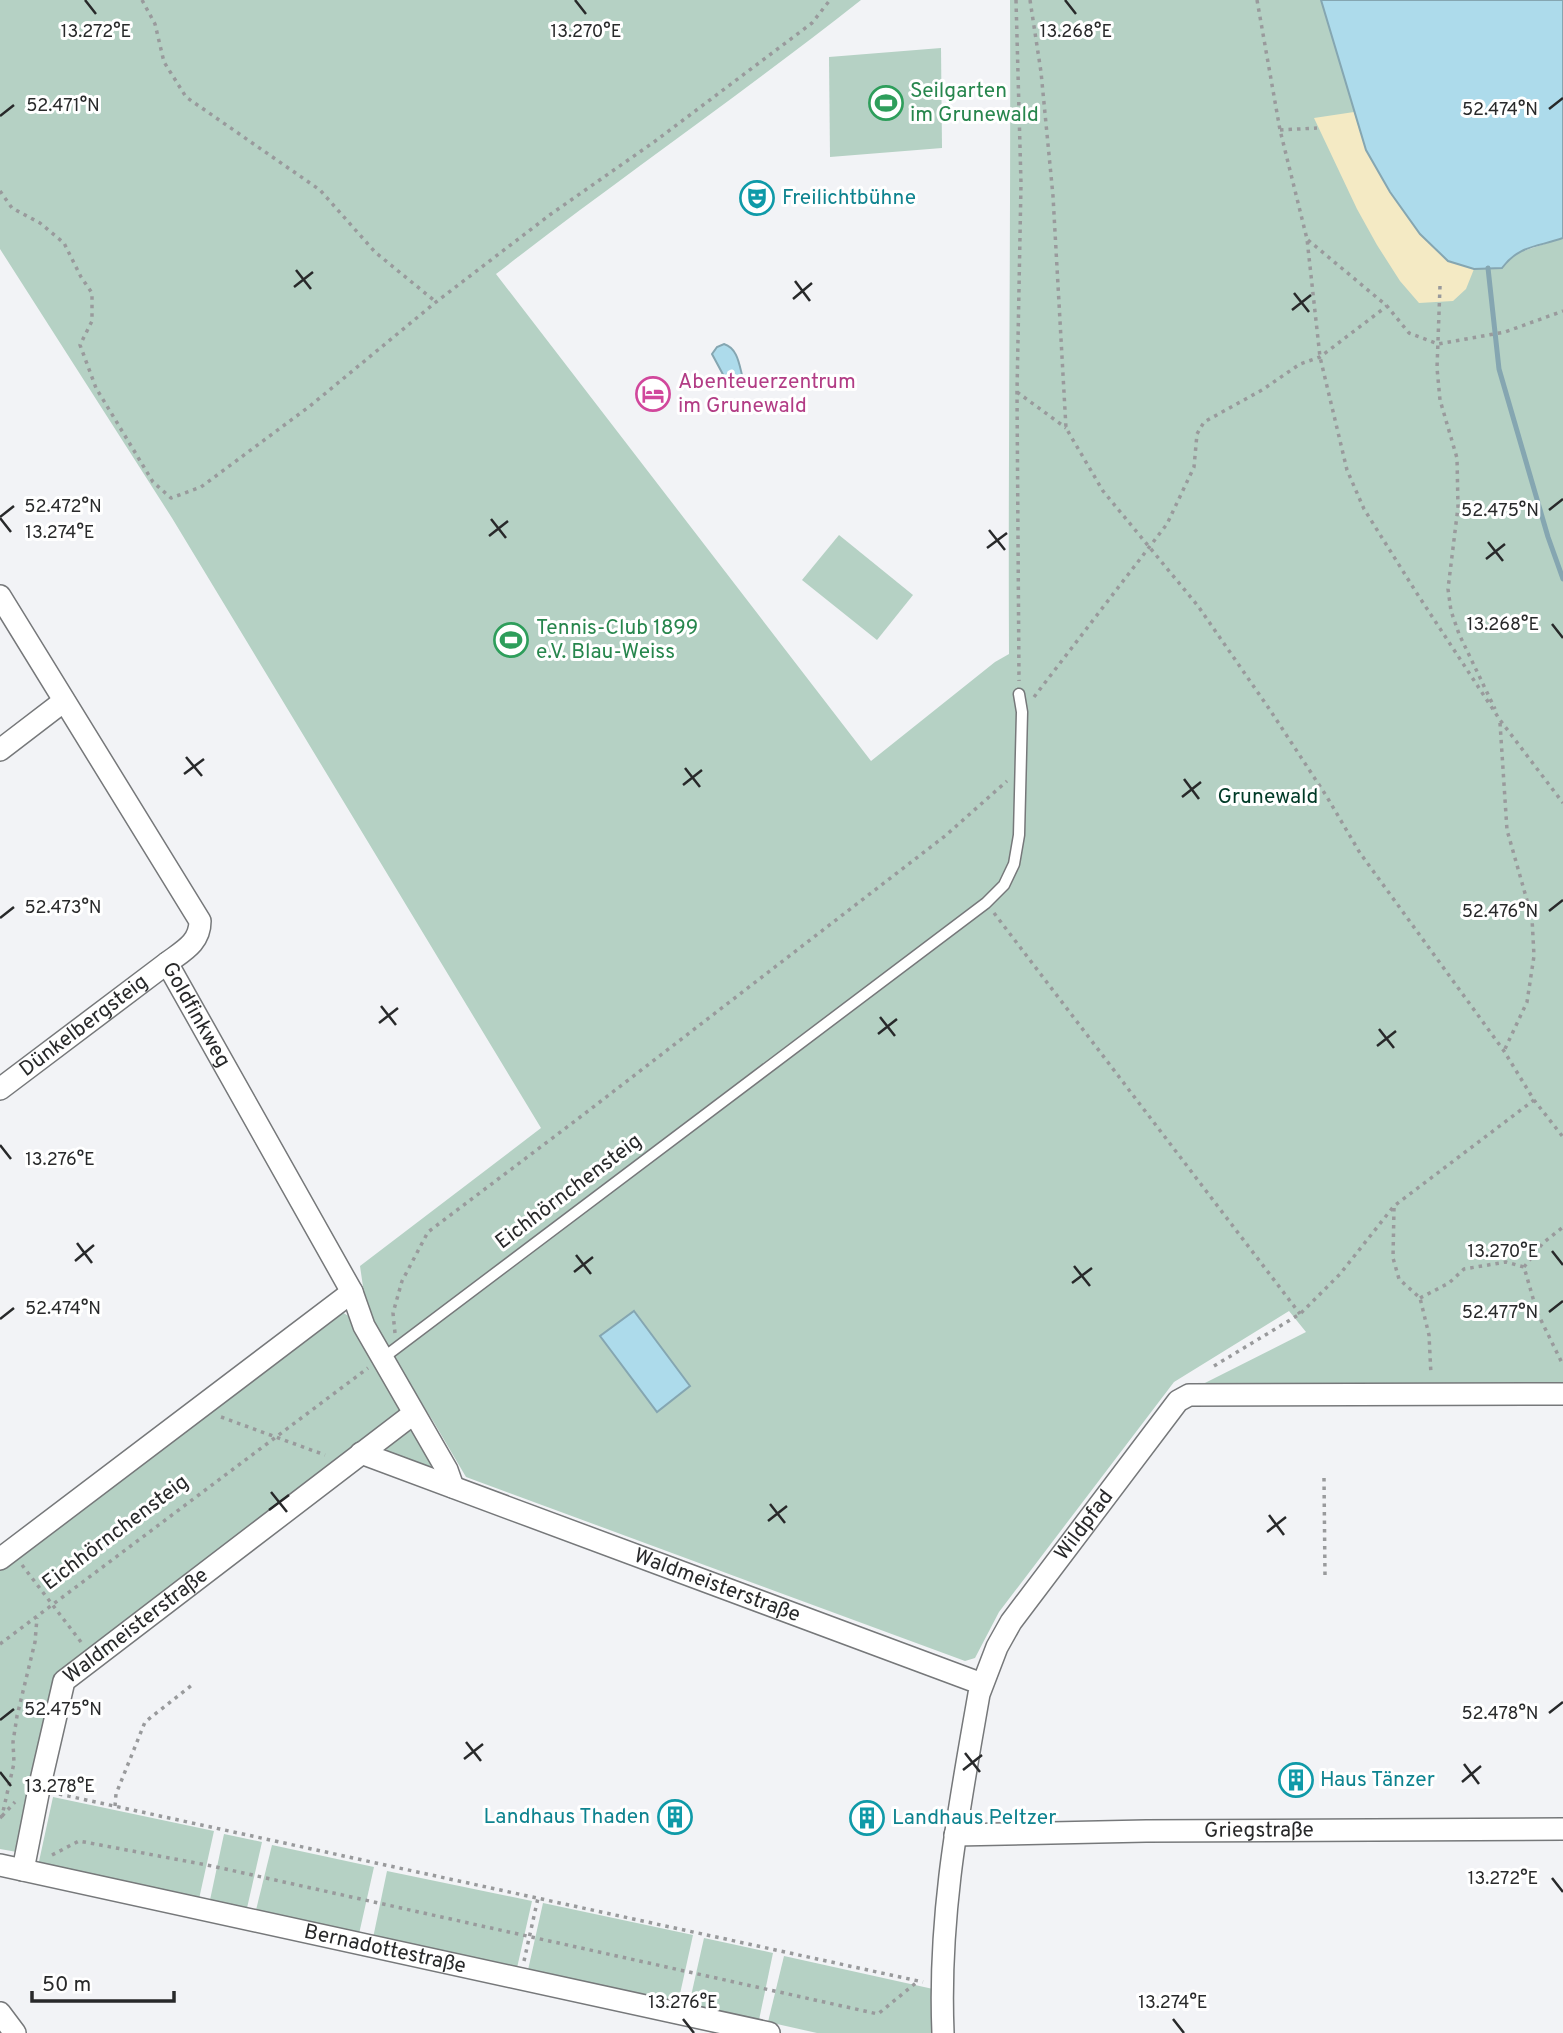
<svg xmlns="http://www.w3.org/2000/svg" width="1563" height="2033" font-family="Overpass,sans-serif">
  <style>
    .green { fill: #b5d1c4 }
    .sand { fill: #f4eac4 }
    .water { fill: #addbeb; stroke: #85a6b1; stroke-width: 2 }
    .lines { fill: none; stroke-linecap: round; stroke-linejoin: round }
    .stream { stroke: #85a6b1; stroke-width: 5 }
    .service-casing { stroke: #76787a; stroke-width: 13 }
    .minor-casing { stroke: #76787a; stroke-width: 24 }
    .path { stroke: #999a9c; stroke-width: 3.5; stroke-dasharray: 3.5 5; stroke-linecap: butt }
    .service { stroke: #fff; stroke-width: 10 }
    .minor { stroke: #fff; stroke-width: 21 }
    .ticks { fill: none; stroke: #28292a; stroke-width: 2.5 }
    .labels { text-anchor: middle; dominant-baseline: central; stroke-width: 6; stroke-linejoin: round; paint-order: stroke }
    .leisure-label { font-size: 21px; fill: #27864d; stroke: #fff; text-anchor: start }
    .culture-label { font-size: 21px; fill: #0d838f; stroke: #fff; text-anchor: start }
    .hotel-label { font-size: 21px; fill: #b23c85; stroke: #fff; text-anchor: start }
    .park-label { font-size: 21px; fill: #003a27; stroke: #fff }
    .street-label { font-size: 21px; fill: #28292a; stroke: #fff }
    .ticks-label { font-size: 18px; text-anchor: middle; fill: #28292a; stroke: #fff; stroke-width: 6; stroke-linejoin: round; paint-order: stroke }
  </style>
  <rect width="100%" height="100%" fill="#f2f3f6"/>
  <!-- green -->
  <g class="green">
    <path d="M 0,0 L 861,0 C 742,94 617,180 496,274 L 871,761 L 995,662 L 1009,654 C 1008,436 1011,218 1010,0 L 1321,0 L 1366,150 L 1511,255 L 1563,238 L 1563,1387 L 1195,1388 L 1306,1332 L 1289,1311 L 1174,1382 L 999,1612 L 975,1658 L 965,1661 L 466,1477 L 433,1421 L 368,1321 L 360,1266 L 541,1128 L 172,518 L 0,249 Z"/>
    <path d="M 941,48 L 942,148 L 830,157 L 829,57 Z"/>
    <path d="M 839,535 L 913,595 L 877,640 L 802,580 Z"/>
    <path d="M 342,1312 L 350,1317 L 402,1411 L 57,1676 L 17,1852 L 0,1849 L 0,1567 Z"/>
    <path d="M 412,1428 L 432,1464 L 429,1468 L 387,1453 L 386,1446 Z"/>
    <path d="M 53,1797 L 214,1831 L 199,1899 L 38,1866 Z"/>
    <path d="M 224,1834 L 262,1842 L 247,1908 L 210,1900 Z"/>
    <path d="M 272,1845 L 374,1867 L 359,1934 L 256,1910 Z"/>
    <path d="M 387,1871 L 532,1901 L 517,1968 L 373,1938 Z"/>
    <path d="M 543,1903 L 693,1935 L 678,2003 L 528,1970 Z"/>
    <path d="M 704,1938 L 773,1953 L 759,2020 L 689,2005 Z"/>
    <path d="M 784,1956 L 933,1989 L 934,2033 L 817,2033 L 768,2022 Z"/>
  </g>
  <!-- sand -->
  <path class="sand" d="M 1354,112 L 1366,150 L 1448,261 L 1474,269 L 1466,289 L 1453,301 L 1419,303 L 1400,281 L 1377,245 L 1357,209 L 1314,118 Z"/>
  <!-- water -->
  <g class="water">
    <path d="M 1321,0 L 1563,0 L 1563,238 C 1538,247 1519,245 1502,268 L 1474,269 L 1448,261 L 1420,234 L 1390,192 L 1366,150 Z"/>
    <path d="M 724,344 C 737,348 739,363 742,375 L 733,384 L 727,382 L 712,354 L 717,347 Z"/>
    <path d="M 634,1311 L 690,1386 L 657,1412 L 600,1336 Z"/>
  </g>
  <g class="lines">
    <!-- stream -->
    <path class="stream" d="M 1488,268 L 1499,369 L 1548,537 L 1563,579"/>
    <!-- service casing -->
    <g class="service-casing">
      <path id="service" d="M 383,1358 L 986,903 L 1004,885 L 1014,864 L 1019,835 L 1022,712 L 1019,694"/>
    </g>
    <!-- minor casing -->
    <g class="minor-casing">
      <g id="minor">
        <path id="s1" d="M 0,596 L 200,921 C 200,943 183,951 167,963 L 352,1292 L 364,1326 L 447,1470 L 453,1487"/>
        <path d="M 0,750 L 64,701"/>
        <path id="s2" d="M 0,1089 L 167,963"/>
        <path id="s3" d="M 361,1453 L 982,1684"/>
        <path d="M 0,1559 L 352,1292"/>
        <path id="s4" d="M 955,1835 L 1146,1831 L 1563,1829"/>
        <path id="s5" d="M 0,1865 L 769,2033"/>
        <path id="s6" d="M 23,1870 L 39,1789 L 64,1681 L 413,1414"/>
        <path d="M 0,2013 L 15,2033"/>
        <path id="s7" d="M 943,2033 C 938,1915 959,1809 979,1694 L 997,1647 L 1011,1622 L 1178,1401 L 1189,1395 L 1563,1394"/>
      </g>
    </g>
    <!-- path -->
    <g class="path">
      <path d="M 142,0 L 155,24 L 164,62 L 186,97 L 320,190 L 375,252 L 436,302"/>
      <path d="M 1016,0 L 1021,184 L 1017,392 L 1019,681"/>
      <path d="M 1030,0 L 1041,72 L 1053,196 L 1066,428 L 1103,491 L 1198,606 L 1270,710 L 1327,797 L 1360,853 L 1504,1051 L 1534,1100 L 1563,1137"/>
      <path d="M 1257,0 L 1280,130 L 1307,239 L 1320,357 L 1347,470 L 1364,509 L 1416,592 L 1500,720 L 1563,803"/>
      <path d="M 1280,130 L 1317,128"/>
      <path d="M 0,191 L 12,208 L 40,223 L 64,243 L 81,277 L 92,293 L 92,321 L 80,345 L 96,388 L 153,482 L 171,498 L 201,487 L 310,406 L 436,302 L 551,214 L 654,142 L 812,23 L 830,0"/>
      <path d="M 1308,240 L 1387,306 L 1409,333 L 1438,344 L 1505,332 L 1563,311"/>
      <path d="M 1440,286 L 1437,368 L 1440,400 L 1457,458 L 1458,507 L 1448,589 L 1451,611 L 1459,634 L 1495,709"/>
      <path d="M 1017,392 L 1066,428"/>
      <path d="M 1034,697 L 1167,524 L 1194,467 L 1197,434 L 1204,422 L 1262,390 L 1300,364 L 1320,357 L 1387,306"/>
      <path d="M 1500,723 L 1507,830 L 1532,918 L 1534,956 L 1527,1002 L 1504,1051"/>
      <path d="M 994,913 L 1300,1314"/>
      <path d="M 1394,1208 L 1393,1258 L 1399,1279 L 1420,1298 L 1429,1335 L 1431,1375"/>
      <path d="M 1524,1267 L 1543,1243 L 1563,1227"/>
      <path d="M 1420,1298 L 1449,1283 L 1464,1269 L 1506,1262 L 1524,1267 L 1537,1312 L 1563,1365"/>
      <path d="M 395,1333 L 393,1313 L 402,1281 L 428,1232 L 579,1118 L 945,836 L 1007,781"/>
      <path d="M 1214,1366 L 1300,1314 L 1340,1274 L 1394,1206 L 1534,1100"/>
      <path d="M 221,1417 L 325,1455"/>
      <path d="M 1324,1478 L 1325,1576"/>
      <path d="M 22,1565 L 81,1642"/>
      <path d="M 0,1644 L 368,1368"/>
      <path d="M 59,1794 L 923,1982"/>
      <path d="M 115,1806 L 116,1794 L 145,1722 L 192,1685"/>
      <path d="M 2,1816 L 15,1802"/>
      <path d="M 0,1818 L 2,1816 L 14,1763 L 13,1742 L 17,1716 L 35,1642 L 37,1618"/>
      <path d="M 52,1855 L 79,1841 L 212,1866 L 878,2014 L 917,1982"/>
      <path d="M 524,1961 L 538,1898"/>
    </g>
    <!-- service -->
    <use href="#service" class="service"/>
    <!-- minor -->
    <use href="#minor" class="minor"/>
  </g>
  <!-- ticks -->
  <path class="ticks" d="M 85,0 L 96,14M 575,0 L 586,14M 1065,0 L 1076,14M 1549,109 L 1563,98M 0,116 L 14,105M 296,270 L 311,289M 795,281 L 810,301M 294,287 L 313,272M 1294,293 L 1309,312M 793,299 L 812,283M 1292,310 L 1311,295M 1549,510 L 1563,499M 0,517 L 14,506M 0,518 L 11,532M 491,519 L 506,538M 989,530 L 1005,550M 489,536 L 508,521M 1488,542 L 1503,561M 987,548 L 1007,533M 1486,559 L 1505,544M 1552,624 L 1563,638M 186,757 L 202,776M 685,768 L 700,787M 184,774 L 204,759M 1184,779 L 1199,799M 683,785 L 702,770M 1182,797 L 1201,782M 1549,911 L 1563,900M 0,918 L 14,907M 381,1006 L 396,1025M 880,1017 L 895,1036M 379,1023 L 398,1008M 1379,1029 L 1394,1048M 878,1034 L 897,1019M 1377,1046 L 1396,1031M 0,1145 L 11,1159M 77,1243 L 92,1263M 1552,1251 L 1563,1265M 576,1255 L 591,1274M 75,1261 L 94,1245M 1074,1266 L 1090,1286M 574,1272 L 593,1257M 1072,1283 L 1092,1268M 1549,1312 L 1563,1301M 0,1319 L 14,1308M 271,1492 L 287,1512M 770,1504 L 785,1523M 269,1510 L 289,1495M 1269,1515 L 1284,1535M 768,1521 L 787,1506M 1267,1532 L 1286,1517M 1549,1713 L 1563,1702M 0,1720 L 14,1709M 466,1742 L 481,1761M 965,1753 L 980,1772M 464,1759 L 483,1744M 1464,1764 L 1479,1784M 963,1770 L 982,1755M 0,1772 L 11,1786M 1462,1782 L 1481,1766M 1552,1878 L 1563,1892M 683,2019 L 694,2033M 1173,2019 L 1184,2033"/>
  <!-- icons -->
  <defs>
    <g id="stadium-ring" transform="scale(1.75)"><circle r="9.5" fill="#fff" stroke="#2e9e5b" stroke-width="1.5"/><path d="M0-5a6.5 5 0 1 0 0 10a6.5 5 0 1 0 0-10ZM-3.5-1.8h7v3.6h-7Z" fill="#2e9e5b"/></g>
    <g id="theatre-ring" transform="scale(1.75)"><circle r="9.5" fill="#fff" stroke="#0f9aa8" stroke-width="1.5"/><path d="M-5-5.5Q0-4 5-5.5V0Q5 5 0 6Q-5 5-5 0ZM-3.3-2.5H-1v1.5H-3.3ZM1-2.5H3.3v1.5H1ZM-2.8 1Q0 5.5 2.8 1Z" fill="#0f9aa8"/></g>
    <g id="hotel-ring" transform="scale(1.75)"><circle r="9.5" fill="#fff" stroke="#d1479c" stroke-width="1.5"/><path d="M-6-4.5h1.5V1H6V5H4.5V3h-9V5H-6ZM-4 0a1.8 1.8 0 1 1 3.6 0ZM.5 0V-2.5h3Q6-2.5 6 0Z" fill="#d1479c"/></g>
    <g id="building-ring" transform="scale(1.75)"><circle r="9.5" fill="#fff" stroke="#0f9aa8" stroke-width="1.5"/><path d="M-4-6H4V6H1V3H-1V6H-4ZM-2.5-4.3h1.7v1.8h-1.7ZM.8-4.3h1.7v1.8H.8ZM-2.5-1h1.7V.8h-1.7ZM.8-1h1.7V.8H.8Z" fill="#0f9aa8"/></g>
  </defs>
  <g fill-rule="evenodd">
    <use href="#stadium-ring" x="886" y="103"/>
    <use href="#theatre-ring" x="757" y="198"/>
    <use href="#hotel-ring" x="653" y="394"/>
    <use href="#stadium-ring" x="511" y="640"/>
    <use href="#building-ring" x="1296" y="1780"/>
    <use href="#building-ring" x="675" y="1817"/>
    <use href="#building-ring" x="867" y="1818"/>
  </g>
  <g class="labels">
    <!-- leisure labels -->
    <g class="leisure-label">
      <text x="910" y="91">Seilgarten<tspan x="910" dy="24">im Grunewald</tspan></text>
      <text x="536" y="628">Tennis-Club 1899<tspan x="536" dy="24">e.V. Blau-Weiss</tspan></text>
    </g>
    <!-- culture labels -->
    <g class="culture-label">
      <text x="782" y="198">Freilichtbühne</text>
      <text x="1320" y="1780">Haus Tänzer</text>
      <text x="650" y="1817" text-anchor="end">Landhaus Thaden</text>
      <text x="892" y="1818">Landhaus Peltzer</text>
    </g>
    <!-- hotel labels -->
    <g class="hotel-label">
      <text x="678" y="382">Abenteuerzentrum<tspan x="678" dy="24">im Grunewald</tspan></text>
    </g>
    <!-- park labels -->
    <g class="park-label">
      <text x="1268" y="797">Grunewald</text>
    </g>
    <!-- street labels -->
    <g class="street-label">
      <text stroke="none"><textPath href="#s1" startOffset="497">Goldfinkweg</textPath></text>
      <text stroke="none"><textPath href="#s2" startOffset="105">Dünkelbergsteig</textPath></text>
      <text transform="translate(569 1192) rotate(-37)">Eichhörnchensteig</text>
      <text stroke="none"><textPath href="#s7" startOffset="542">Wildpfad</textPath></text>
      <text transform="translate(116 1533) rotate(-37)">Eichhörnchensteig</text>
      <text stroke="none"><textPath href="#s3" startOffset="380">Waldmeisterstraße</textPath></text>
      <text stroke="none"><textPath href="#s6" startOffset="284">Waldmeisterstraße</textPath></text>
      <text stroke="none"><textPath href="#s4" startOffset="304">Griegstraße</textPath></text>
      <text stroke="none"><textPath href="#s5" startOffset="394">Bernadottestraße</textPath></text>
    </g>
  </g>
  <g class="ticks-label">
    <text x="96" y="37">13.272°E</text>
    <text x="586" y="37">13.270°E</text>
    <text x="1076" y="37">13.268°E</text>
    <text x="63" y="111">52.471°N</text>
    <text x="1500" y="115">52.474°N</text>
    <text x="63" y="512">52.472°N</text>
    <text x="1500" y="516">52.475°N</text>
    <text x="60" y="538">13.274°E</text>
    <text x="1503" y="630">13.268°E</text>
    <text x="63" y="913">52.473°N</text>
    <text x="1500" y="917">52.476°N</text>
    <text x="60" y="1165">13.276°E</text>
    <text x="1503" y="1257">13.270°E</text>
    <text x="63" y="1314">52.474°N</text>
    <text x="1500" y="1318">52.477°N</text>
    <text x="63" y="1715">52.475°N</text>
    <text x="1500" y="1719">52.478°N</text>
    <text x="60" y="1792">13.278°E</text>
    <text x="1503" y="1884">13.272°E</text>
    <text x="683" y="2008">13.276°E</text>
    <text x="1173" y="2008">13.274°E</text>
  </g>
  <!-- scale -->
  <path d="M32 1991v10h142v-10" fill="none" stroke="#28292a" stroke-width="3.5"/>
  <text x="42" y="1991" font-size="21" fill="#28292a" stroke="#ffffff" stroke-width="5" paint-order="stroke">50 m</text>
</svg>
